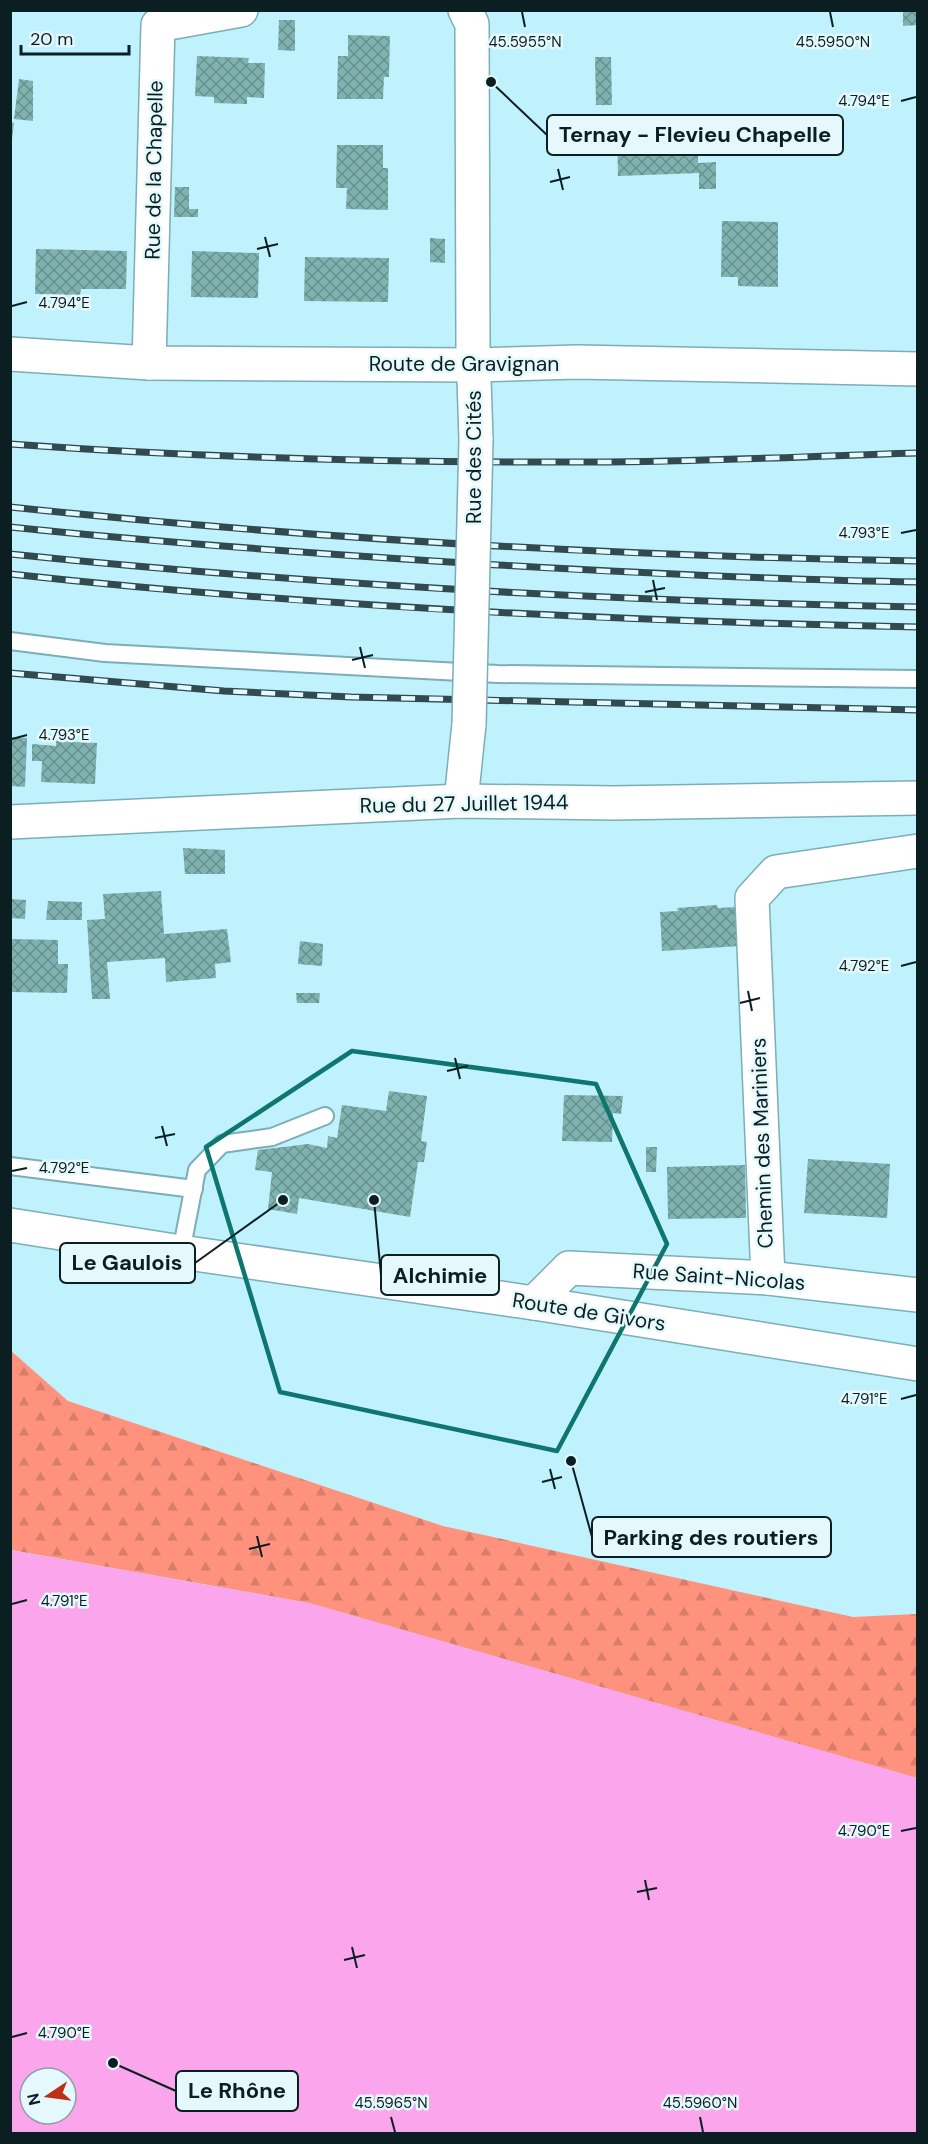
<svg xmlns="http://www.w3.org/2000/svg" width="928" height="2144" font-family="'DM Sans',sans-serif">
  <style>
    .forest { fill: url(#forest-firs) }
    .water { fill: #faa5ec; fill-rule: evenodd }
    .building { fill: url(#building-cross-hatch) }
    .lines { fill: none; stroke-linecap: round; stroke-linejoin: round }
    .lane-casing { stroke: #7cadb8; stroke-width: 20 }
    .street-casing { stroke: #7cadb8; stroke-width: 36 }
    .secondary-casing { stroke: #7cadb8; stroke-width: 36 }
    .lane { stroke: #fff; stroke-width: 16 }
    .street { stroke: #fff; stroke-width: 33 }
    .secondary { stroke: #fff; stroke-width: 33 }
    .rail-casing { stroke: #304a4f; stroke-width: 7 }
    .rail { stroke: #e5f9fd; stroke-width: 4.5; stroke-dasharray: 14; stroke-linecap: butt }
    .street-bridge-casing { stroke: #7cadb8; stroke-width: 36; stroke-linecap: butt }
    .street-bridge { stroke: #fff; stroke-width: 33 }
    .marked { fill: none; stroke: #0f766e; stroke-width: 4.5; stroke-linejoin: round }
    .ticks { fill: none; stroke: #0b1f23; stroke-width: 2 }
    .labels { text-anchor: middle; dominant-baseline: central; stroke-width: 5; stroke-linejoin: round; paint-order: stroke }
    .street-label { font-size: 21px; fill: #0b1f23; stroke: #e5f9fd }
    .ticks-label { font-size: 15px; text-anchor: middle; fill: #0b1f23; stroke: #e5f9fd; stroke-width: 5; stroke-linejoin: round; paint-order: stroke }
    .leader { fill: none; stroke: #0b1f23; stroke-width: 2 }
    .callout-dot { fill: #0b1f23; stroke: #e5f9fd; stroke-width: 2 }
    .callout { fill: #e5f9fd; stroke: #0b1f23; stroke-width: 2 }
    .callout-label { font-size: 22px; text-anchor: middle; font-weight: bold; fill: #0b1f23 }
  </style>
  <defs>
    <pattern id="forest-firs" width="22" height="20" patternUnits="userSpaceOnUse" patternTransform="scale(1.5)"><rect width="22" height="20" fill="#fe927c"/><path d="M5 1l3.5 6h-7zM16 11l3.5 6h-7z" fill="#d87d6b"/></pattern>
    <pattern id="building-cross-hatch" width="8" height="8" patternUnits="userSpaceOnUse" patternTransform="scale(1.5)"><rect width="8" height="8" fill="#80b3b0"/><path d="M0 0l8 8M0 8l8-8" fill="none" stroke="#67918f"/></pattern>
  </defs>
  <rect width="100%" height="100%" fill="#bff2fd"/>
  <!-- forest -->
  <path class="forest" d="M 10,1350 L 68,1401 L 443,1526 L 853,1617 L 917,1614 L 917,1778 L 309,1603 L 11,1550 Z"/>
  <!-- water -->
  <path class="water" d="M 10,1550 L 309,1603 L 917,1778 L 917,2133 L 11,2133 ZM 30,2078 L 66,2078 L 66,2114 L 30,2114 Z"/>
  <!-- building -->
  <g class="building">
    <path d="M 903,10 L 918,10 L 918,25 L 903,26 Z"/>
    <path d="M 279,20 L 295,20 L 295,51 L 278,50 Z"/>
    <path d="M 348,35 L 390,36 L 389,77 L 384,77 L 383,99 L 337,99 L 338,56 L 348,56 Z"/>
    <path d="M 197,56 L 249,58 L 248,63 L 265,63 L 264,98 L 247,97 L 247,104 L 214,103 L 214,97 L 195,96 Z"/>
    <path d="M 595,57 L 611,57 L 612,105 L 596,105 Z"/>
    <path d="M 19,79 L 33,81 L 33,121 L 14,119 Z"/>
    <path d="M 10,122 L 14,123 L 12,139 L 10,139 Z"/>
    <path d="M 698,128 L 698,163 L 716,162 L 716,189 L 699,189 L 699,173 L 618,176 L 617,131 Z"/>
    <path d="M 337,145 L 383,145 L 383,168 L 388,168 L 388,210 L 346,209 L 347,188 L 336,188 Z"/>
    <path d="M 175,187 L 189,187 L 189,209 L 198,209 L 198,217 L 174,217 Z"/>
    <path d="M 722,221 L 778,222 L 778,287 L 738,286 L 738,277 L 721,277 Z"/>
    <path d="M 430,238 L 445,239 L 445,263 L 430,262 Z"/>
    <path d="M 36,249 L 127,251 L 126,289 L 81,289 L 80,295 L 35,294 Z"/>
    <path d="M 192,251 L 259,253 L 258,298 L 191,297 Z"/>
    <path d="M 305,257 L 389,258 L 388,302 L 304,301 Z"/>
    <path d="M 10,737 L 27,738 L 25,787 L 10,786 Z"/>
    <path d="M 56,741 L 97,743 L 95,784 L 41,782 L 42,761 L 32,761 L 32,744 L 56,746 Z"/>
    <path d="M 183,848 L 225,850 L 225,874 L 185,874 Z"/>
    <path d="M 161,891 L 164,934 L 227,929 L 231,962 L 215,964 L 216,978 L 166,982 L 165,958 L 107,962 L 110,999 L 92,999 L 87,920 L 105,919 L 103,894 Z"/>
    <path d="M 10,899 L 26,900 L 25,919 L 10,918 Z"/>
    <path d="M 48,901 L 82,902 L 82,920 L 46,920 Z"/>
    <path d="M 717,905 L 718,908 L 737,907 L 740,946 L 662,951 L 660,912 L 678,911 L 677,908 Z"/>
    <path d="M 10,939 L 58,940 L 58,964 L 68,964 L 67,993 L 10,992 Z"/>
    <path d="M 300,941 L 323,944 L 322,966 L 298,964 Z"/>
    <path d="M 296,993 L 320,993 L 319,1003 L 297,1003 Z"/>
    <path d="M 389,1091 L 427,1096 L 421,1141 L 427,1142 L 424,1162 L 418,1162 L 410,1217 L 299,1198 L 297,1214 L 268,1209 L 272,1172 L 255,1170 L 258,1150 L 308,1144 L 327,1148 L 328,1136 L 337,1138 L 342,1105 L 386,1111 Z"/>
    <path d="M 564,1095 L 623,1096 L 621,1114 L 613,1113 L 612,1142 L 562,1141 Z"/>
    <path d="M 646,1147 L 657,1147 L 656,1172 L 646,1172 Z"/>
    <path d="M 808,1159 L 890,1164 L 887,1218 L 804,1213 Z"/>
    <path d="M 745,1165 L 746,1218 L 668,1219 L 667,1167 Z"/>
  </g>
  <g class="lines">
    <!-- lane casing -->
    <g class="lane-casing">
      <g id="lane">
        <path d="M 10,641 L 105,653 L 498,674 L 918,679"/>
        <path d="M 10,1166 L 194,1189"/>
        <path d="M 181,1252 L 197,1170 L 222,1144 L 272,1137 L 325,1116"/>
      </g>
    </g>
    <!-- street casing -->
    <g class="street-casing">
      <g id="street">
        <path d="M 465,10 L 472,24 L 473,347 L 476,440"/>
        <path d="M 149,363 L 158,25 L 241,10"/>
        <path d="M 461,801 L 469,724"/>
        <path d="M 10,822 L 461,801 L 614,803 L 918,798"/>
        <path d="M 768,1278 L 752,898 L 776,872 L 918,851"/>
        <path d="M 534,1303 L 569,1268 L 768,1278 L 918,1295"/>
      </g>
    </g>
    <!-- secondary casing -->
    <g class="secondary-casing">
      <g id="secondary">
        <path d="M 10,354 L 149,363 L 474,365 L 577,362 L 918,369"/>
        <path d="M 10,1225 L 181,1252 L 534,1303 L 918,1364"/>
      </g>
    </g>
    <!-- lane -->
    <use href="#lane" class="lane"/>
    <!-- street -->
    <use href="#street" class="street"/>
    <!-- secondary -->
    <use href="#secondary" class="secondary"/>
    <!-- rail casing -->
    <g class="rail-casing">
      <g id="rail">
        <path d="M 10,444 C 205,458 399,463 594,462 C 702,462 810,456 918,453"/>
        <path d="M 10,507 C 312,539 615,556 918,561"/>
        <path d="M 10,527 C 173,544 335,555 498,565 C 638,573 777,580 918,582"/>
        <path d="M 10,554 C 312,585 615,601 918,607"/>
        <path d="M 10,574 C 311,607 615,621 918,627"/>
        <path d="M 10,673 L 224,691 L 351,697 L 918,710"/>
      </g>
    </g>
    <!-- rail -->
    <use href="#rail" class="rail"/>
    <!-- street-bridge casing -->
    <g class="street-bridge-casing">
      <path id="street-bridge" d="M 469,724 L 476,440"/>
    </g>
    <!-- street-bridge -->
    <use href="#street-bridge" class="street-bridge"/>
  </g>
  <!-- marked area -->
  <path class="marked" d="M 352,1051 L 596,1084 L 667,1244 L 557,1451 L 280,1392 L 206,1147 Z"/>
  <!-- ticks -->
  <path class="ticks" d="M 522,12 L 525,27M 830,12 L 833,27M 901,101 L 916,97M 558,169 L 563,190M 550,182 L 570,177M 265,237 L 270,257M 257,249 L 278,244M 12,306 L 27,302M 901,533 L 916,530M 653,580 L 657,600M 645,592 L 665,588M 360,647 L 365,668M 352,660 L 373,655M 12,739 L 27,735M 901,966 L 916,962M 748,991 L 752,1011M 740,1003 L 760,998M 455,1058 L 460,1079M 447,1071 L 468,1066M 162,1126 L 167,1146M 155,1138 L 175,1134M 12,1171 L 27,1168M 901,1399 L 916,1395M 550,1469 L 555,1489M 542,1482 L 562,1477M 257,1536 L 262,1557M 249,1549 L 270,1544M 12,1604 L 27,1600M 901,1831 L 916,1828M 645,1880 L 649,1900M 637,1892 L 657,1888M 352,1947 L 357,1968M 344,1960 L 365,1955M 12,2037 L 27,2033M 391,2117 L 395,2132M 700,2117 L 703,2132"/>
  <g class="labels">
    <!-- street labels -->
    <g class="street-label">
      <text transform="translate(154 170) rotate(-89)">Rue de la Chapelle</text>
      <text x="464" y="364">Route de Gravignan</text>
      <text transform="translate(474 457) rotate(-90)">Rue des Cités</text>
      <text transform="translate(464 804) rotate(-1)">Rue du 27 Juillet 1944</text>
      <text transform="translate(762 1143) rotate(-92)">Chemin des Mariniers</text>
      <text transform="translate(719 1277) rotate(4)">Rue Saint-Nicolas</text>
      <text transform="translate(589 1312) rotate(9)">Route de Givors</text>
    </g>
  </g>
  <g class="ticks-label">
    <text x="525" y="47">45.5955°N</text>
    <text x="833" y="47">45.5950°N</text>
    <text x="864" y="106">4.794°E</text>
    <text x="64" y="308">4.794°E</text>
    <text x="864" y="538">4.793°E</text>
    <text x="64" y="740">4.793°E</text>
    <text x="864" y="971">4.792°E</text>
    <text x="64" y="1173">4.792°E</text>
    <text x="864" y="1404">4.791°E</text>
    <text x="64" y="1606">4.791°E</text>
    <text x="864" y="1836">4.790°E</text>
    <text x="64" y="2038">4.790°E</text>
    <text x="391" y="2108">45.5965°N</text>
    <text x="700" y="2108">45.5960°N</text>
  </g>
  <!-- callouts -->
  <path class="leader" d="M491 82L547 135M283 1200L195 1263M374 1200L381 1275M571 1461L592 1537M113 2063L176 2091"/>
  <g class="callout-dot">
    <circle cx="491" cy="82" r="6"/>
    <circle cx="283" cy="1200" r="6"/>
    <circle cx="374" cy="1200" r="6"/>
    <circle cx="571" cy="1461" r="6"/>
    <circle cx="113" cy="2063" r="6"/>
  </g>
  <g class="callout">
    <rect x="547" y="115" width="296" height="40" rx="6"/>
    <rect x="60" y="1243" width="135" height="40" rx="6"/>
    <rect x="381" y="1255" width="118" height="40" rx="6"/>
    <rect x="592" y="1517" width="239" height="40" rx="6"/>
    <rect x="176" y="2071" width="122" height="40" rx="6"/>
  </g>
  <g class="callout-label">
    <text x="695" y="142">Ternay - Flevieu Chapelle</text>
    <text x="127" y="1270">Le Gaulois</text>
    <text x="440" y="1283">Alchimie</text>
    <text x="711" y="1545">Parking des routiers</text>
    <text x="237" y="2098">Le Rhône</text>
  </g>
  <!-- border -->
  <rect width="928" height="2144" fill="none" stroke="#0b1f23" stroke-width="24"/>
  <!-- north arrow -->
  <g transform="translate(48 2096) rotate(257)"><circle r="28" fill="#e5f9fd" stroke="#8ea2a6" stroke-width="1.5"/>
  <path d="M0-4.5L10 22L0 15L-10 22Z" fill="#bc3116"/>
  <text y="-9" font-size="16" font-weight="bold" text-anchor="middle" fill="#0b1f23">N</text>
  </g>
  <!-- scale -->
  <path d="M21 45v9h108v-9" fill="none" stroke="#0b1f23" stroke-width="3"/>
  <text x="30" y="45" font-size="18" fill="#0b1f23" stroke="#e5f9fd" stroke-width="4.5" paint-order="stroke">20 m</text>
</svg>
